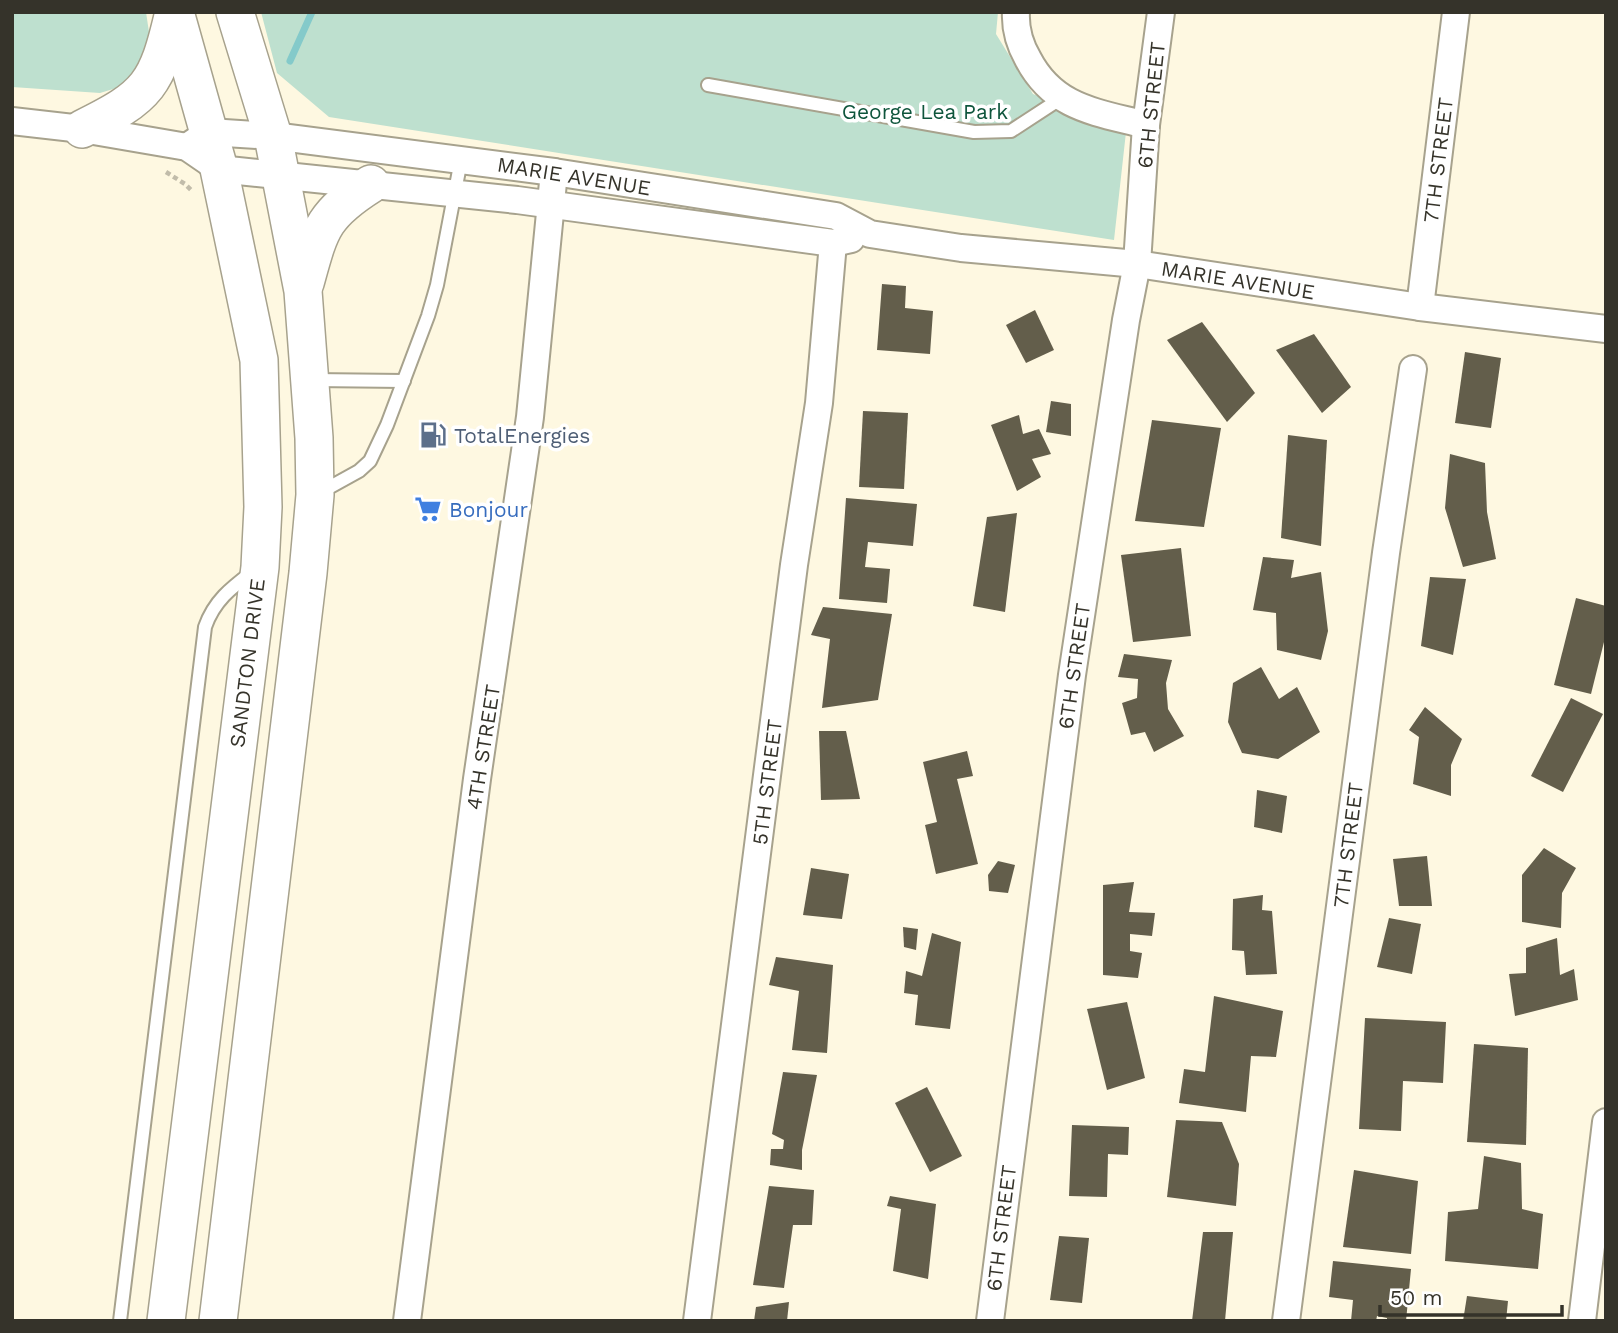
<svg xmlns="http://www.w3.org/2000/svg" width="1618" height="1333" font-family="'Work Sans',sans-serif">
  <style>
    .green { fill: #bee0cf }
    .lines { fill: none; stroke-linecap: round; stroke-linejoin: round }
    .stream { stroke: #84caca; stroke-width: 7 }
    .building { fill: #635e4b }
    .lane-casing { stroke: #a7a28d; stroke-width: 16 }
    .street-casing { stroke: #a7a28d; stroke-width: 30 }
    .secondary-casing { stroke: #a7a28d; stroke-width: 40 }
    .path { stroke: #c1bcaa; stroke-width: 4.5; stroke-dasharray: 5 3.5; stroke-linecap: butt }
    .lane { stroke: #fff; stroke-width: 12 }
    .street { stroke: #fff; stroke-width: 26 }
    .secondary { stroke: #fff; stroke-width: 37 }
    .labels { text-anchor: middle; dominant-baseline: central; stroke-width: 7; stroke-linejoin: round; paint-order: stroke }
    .street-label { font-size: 21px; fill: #35332a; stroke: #fff }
    .park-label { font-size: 21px; fill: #0e553c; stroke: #fff }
    .service-label { font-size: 21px; fill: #4e5e75; stroke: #fff; text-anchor: start }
    .shop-label { font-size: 21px; fill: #366cbe; stroke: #fff; text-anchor: start }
  </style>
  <rect width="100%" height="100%" fill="#fef8e1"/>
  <!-- green -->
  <g class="green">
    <path d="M 12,12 L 146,12 L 150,39 L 141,68 L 123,86 L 100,93 L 12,87 Z"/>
    <path d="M 261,12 L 998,12 L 996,34 L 1033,94 L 1126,132 L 1114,240 L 329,117 L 277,73 Z"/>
  </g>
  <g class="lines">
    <!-- stream -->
    <path class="stream" d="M 290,61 L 312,12"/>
  </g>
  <!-- building -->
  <g class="building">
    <path d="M 882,284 L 906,286 L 905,308 L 933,311 L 930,354 L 877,350 Z"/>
    <path d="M 1035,310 L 1054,350 L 1026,363 L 1006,325 Z"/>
    <path d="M 1202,322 L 1255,393 L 1227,422 L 1167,340 Z"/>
    <path d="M 1314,334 L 1351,387 L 1322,413 L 1276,350 Z"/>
    <path d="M 1465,352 L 1501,358 L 1491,428 L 1455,423 Z"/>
    <path d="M 1051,401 L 1071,404 L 1071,436 L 1046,432 Z"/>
    <path d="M 863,411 L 908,413 L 904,489 L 859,487 Z"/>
    <path d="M 1019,415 L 1023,434 L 1039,429 L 1051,454 L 1032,459 L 1041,477 L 1017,491 L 991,425 Z"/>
    <path d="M 1152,420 L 1221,428 L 1204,527 L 1135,521 Z"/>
    <path d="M 1288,435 L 1327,440 L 1321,546 L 1281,538 Z"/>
    <path d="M 1450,454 L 1485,463 L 1487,512 L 1496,559 L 1463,567 L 1445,508 Z"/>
    <path d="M 846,498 L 917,504 L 913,546 L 868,542 L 865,567 L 890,569 L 887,603 L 839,599 Z"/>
    <path d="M 1017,513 L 1005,612 L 973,606 L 987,517 Z"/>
    <path d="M 1181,548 L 1191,636 L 1133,642 L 1121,555 Z"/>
    <path d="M 1263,557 L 1294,560 L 1291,578 L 1321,572 L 1328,631 L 1321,660 L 1277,650 L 1276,613 L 1253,610 Z"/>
    <path d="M 1430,577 L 1466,579 L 1453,655 L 1421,646 Z"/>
    <path d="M 1576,598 L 1606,606 L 1606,634 L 1591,694 L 1554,685 Z"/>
    <path d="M 823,607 L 892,614 L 878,700 L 822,708 L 830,639 L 811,635 Z"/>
    <path d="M 1124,654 L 1172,660 L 1166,683 L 1168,709 L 1184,736 L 1154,752 L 1145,732 L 1131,735 L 1122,703 L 1137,698 L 1138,679 L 1118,677 Z"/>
    <path d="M 1261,667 L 1279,699 L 1297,687 L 1320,732 L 1278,759 L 1242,753 L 1228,722 L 1233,683 Z"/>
    <path d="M 1571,698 L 1603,714 L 1563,792 L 1531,776 Z"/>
    <path d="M 1425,707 L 1462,739 L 1451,765 L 1451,796 L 1413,784 L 1419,737 L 1409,730 Z"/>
    <path d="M 819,731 L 846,731 L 860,799 L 821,800 Z"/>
    <path d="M 967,751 L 973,776 L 957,779 L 978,864 L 936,874 L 925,825 L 937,822 L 923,762 Z"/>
    <path d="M 1257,790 L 1287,796 L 1282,833 L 1254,827 Z"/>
    <path d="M 1544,848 L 1576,868 L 1562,893 L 1561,928 L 1522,922 L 1522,875 Z"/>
    <path d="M 1427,856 L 1432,906 L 1399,906 L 1393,859 Z"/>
    <path d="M 998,861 L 1015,865 L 1008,893 L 989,891 L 988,875 Z"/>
    <path d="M 811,868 L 849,874 L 842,919 L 803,915 Z"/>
    <path d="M 1134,882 L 1129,912 L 1155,913 L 1152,936 L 1130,934 L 1130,951 L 1142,953 L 1138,978 L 1103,975 L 1103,885 Z"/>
    <path d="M 1263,895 L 1262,910 L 1272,911 L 1277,974 L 1246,975 L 1244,951 L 1232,950 L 1233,899 Z"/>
    <path d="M 1389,918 L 1421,924 L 1412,974 L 1377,967 Z"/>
    <path d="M 903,927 L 918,929 L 916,950 L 904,947 Z"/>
    <path d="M 932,933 L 961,942 L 950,1029 L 915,1025 L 918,995 L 904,993 L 906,971 L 922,976 Z"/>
    <path d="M 1557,938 L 1560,975 L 1574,969 L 1578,1000 L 1515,1016 L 1509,974 L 1526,973 L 1526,948 Z"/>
    <path d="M 776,957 L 833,965 L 827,1053 L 792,1050 L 799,991 L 769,985 Z"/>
    <path d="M 1214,996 L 1283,1011 L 1276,1057 L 1251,1056 L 1246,1112 L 1179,1103 L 1184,1069 L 1205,1072 Z"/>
    <path d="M 1127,1002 L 1145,1078 L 1107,1090 L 1087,1009 Z"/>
    <path d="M 1365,1018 L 1446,1022 L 1443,1083 L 1403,1081 L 1401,1131 L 1359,1129 Z"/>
    <path d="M 1474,1044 L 1528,1048 L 1526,1145 L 1467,1142 Z"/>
    <path d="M 783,1072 L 817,1075 L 802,1150 L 802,1170 L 770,1165 L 771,1149 L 783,1149 L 784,1140 L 772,1134 Z"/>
    <path d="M 927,1087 L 962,1156 L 930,1172 L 895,1103 Z"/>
    <path d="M 1176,1120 L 1222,1122 L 1239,1164 L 1236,1206 L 1167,1197 Z"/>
    <path d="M 1072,1125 L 1129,1127 L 1128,1155 L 1108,1154 L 1107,1197 L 1069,1196 Z"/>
    <path d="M 1484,1156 L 1521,1163 L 1522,1209 L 1543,1214 L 1538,1269 L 1445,1261 L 1448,1212 L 1478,1209 Z"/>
    <path d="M 1354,1170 L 1418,1181 L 1411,1254 L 1343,1247 Z"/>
    <path d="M 769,1186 L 814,1190 L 812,1225 L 793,1225 L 784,1288 L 753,1285 Z"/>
    <path d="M 890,1196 L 936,1204 L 928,1279 L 893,1271 L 901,1209 L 887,1206 Z"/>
    <path d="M 1203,1232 L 1233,1232 L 1225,1321 L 1192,1321 Z"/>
    <path d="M 1059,1236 L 1089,1238 L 1082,1303 L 1050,1300 Z"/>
    <path d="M 1333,1261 L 1411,1269 L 1406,1321 L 1387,1321 L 1387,1318 L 1377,1316 L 1376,1321 L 1351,1321 L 1353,1300 L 1329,1297 Z"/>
    <path d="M 1467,1296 L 1508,1301 L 1506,1321 L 1463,1321 Z"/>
    <path d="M 789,1302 L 787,1321 L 754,1321 L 756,1307 Z"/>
  </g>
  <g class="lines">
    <!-- lane casing -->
    <g class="lane-casing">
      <g id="lane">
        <path d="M 708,85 L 974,132 L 1011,131 L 1060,99"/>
        <path d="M 312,380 L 404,381"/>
        <path d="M 321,492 L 359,471 L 370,461 L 387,425 L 428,316 L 437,285 L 461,160"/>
        <path d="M 120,1321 L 205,627 C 214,601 231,588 252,572"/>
      </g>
    </g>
    <!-- street casing -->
    <g class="street-casing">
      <g id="street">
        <path d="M 1016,12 C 1015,29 1020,45 1028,59 C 1054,109 1097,112 1146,125"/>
        <path d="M 12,121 L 82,129 L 187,147 L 219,169 L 517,200 L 833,243 L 851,239"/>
        <path d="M 187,147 L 209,132 L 273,136 L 554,172 L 836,216 L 870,234 L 961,248 L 1137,264 L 1420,307 L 1606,329"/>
        <path d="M 1420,307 L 1456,12"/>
        <path d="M 407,1321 L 477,779 L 530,417 L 554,172"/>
        <path d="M 697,1321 L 794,565 L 819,403 L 833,243"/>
        <path d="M 990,1321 L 1072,675 L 1126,320 L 1137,264 L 1146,125 L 1161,12"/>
        <path d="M 1286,1321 L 1386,553 L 1413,369"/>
        <path d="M 1582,1321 L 1606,1122"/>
      </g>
    </g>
    <!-- secondary casing -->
    <g class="secondary-casing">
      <g id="secondary">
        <path d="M 82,129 C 149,96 157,85 174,12"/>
        <path d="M 305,283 C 320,229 322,215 371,184"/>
        <path d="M 166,1321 L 260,567 L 263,507 L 259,360 L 219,169 L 175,12"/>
        <path d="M 218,1321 L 308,573 L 315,495 L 314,438 L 303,291 L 273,136 L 235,12"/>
      </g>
    </g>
    <!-- path -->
    <path class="path" d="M 166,172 L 185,184 L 193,192"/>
    <!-- lane -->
    <use href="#lane" class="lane"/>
    <!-- street -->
    <use href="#street" class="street"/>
    <!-- secondary -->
    <use href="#secondary" class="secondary"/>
  </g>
  <!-- icons -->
  <defs>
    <g id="fuel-bare" transform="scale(2.1)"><path d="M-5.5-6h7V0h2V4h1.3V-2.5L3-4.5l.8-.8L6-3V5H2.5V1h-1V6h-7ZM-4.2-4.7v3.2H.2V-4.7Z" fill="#5c6f8a" stroke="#fff" stroke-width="2.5" paint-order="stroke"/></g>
    <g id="supermarket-bare" transform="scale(2.1)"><path d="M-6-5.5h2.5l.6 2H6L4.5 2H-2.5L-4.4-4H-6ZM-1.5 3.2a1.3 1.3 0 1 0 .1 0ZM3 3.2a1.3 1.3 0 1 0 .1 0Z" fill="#3f7fe0" stroke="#fff" stroke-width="2.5" paint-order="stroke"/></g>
  </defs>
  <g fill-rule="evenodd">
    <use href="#fuel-bare" x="433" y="435"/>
    <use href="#supermarket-bare" x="428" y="509"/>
  </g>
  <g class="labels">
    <!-- street labels -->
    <g class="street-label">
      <text transform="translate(1151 105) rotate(-84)">6TH STREET</text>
      <text transform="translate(1438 160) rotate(-83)">7TH STREET</text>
      <text transform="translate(574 176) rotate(9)">MARIE AVENUE</text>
      <text transform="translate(1238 280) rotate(9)">MARIE AVENUE</text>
      <text transform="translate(247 663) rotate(-83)">SANDTON DRIVE</text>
      <text transform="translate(1074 666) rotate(-82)">6TH STREET</text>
      <text transform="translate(483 747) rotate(-81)">4TH STREET</text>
      <text transform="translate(767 782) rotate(-83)">5TH STREET</text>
      <text transform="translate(1348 845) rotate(-83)">7TH STREET</text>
      <text transform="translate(1001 1228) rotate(-83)">6TH STREET</text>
    </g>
    <!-- park labels -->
    <g class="park-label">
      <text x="925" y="111">George Lea Park</text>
    </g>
    <!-- service labels -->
    <g class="service-label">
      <text x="454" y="435">TotalEnergies</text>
    </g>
    <!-- shop labels -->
    <g class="shop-label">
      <text x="449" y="509">Bonjour</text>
    </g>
  </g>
  <!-- border -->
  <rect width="1618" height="1333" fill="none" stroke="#35332a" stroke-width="28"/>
  <!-- scale -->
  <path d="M1380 1305v10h182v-10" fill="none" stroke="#35332a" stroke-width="3.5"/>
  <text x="1390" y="1305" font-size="21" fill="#35332a" stroke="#ffffff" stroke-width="5" paint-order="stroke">50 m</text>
</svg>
